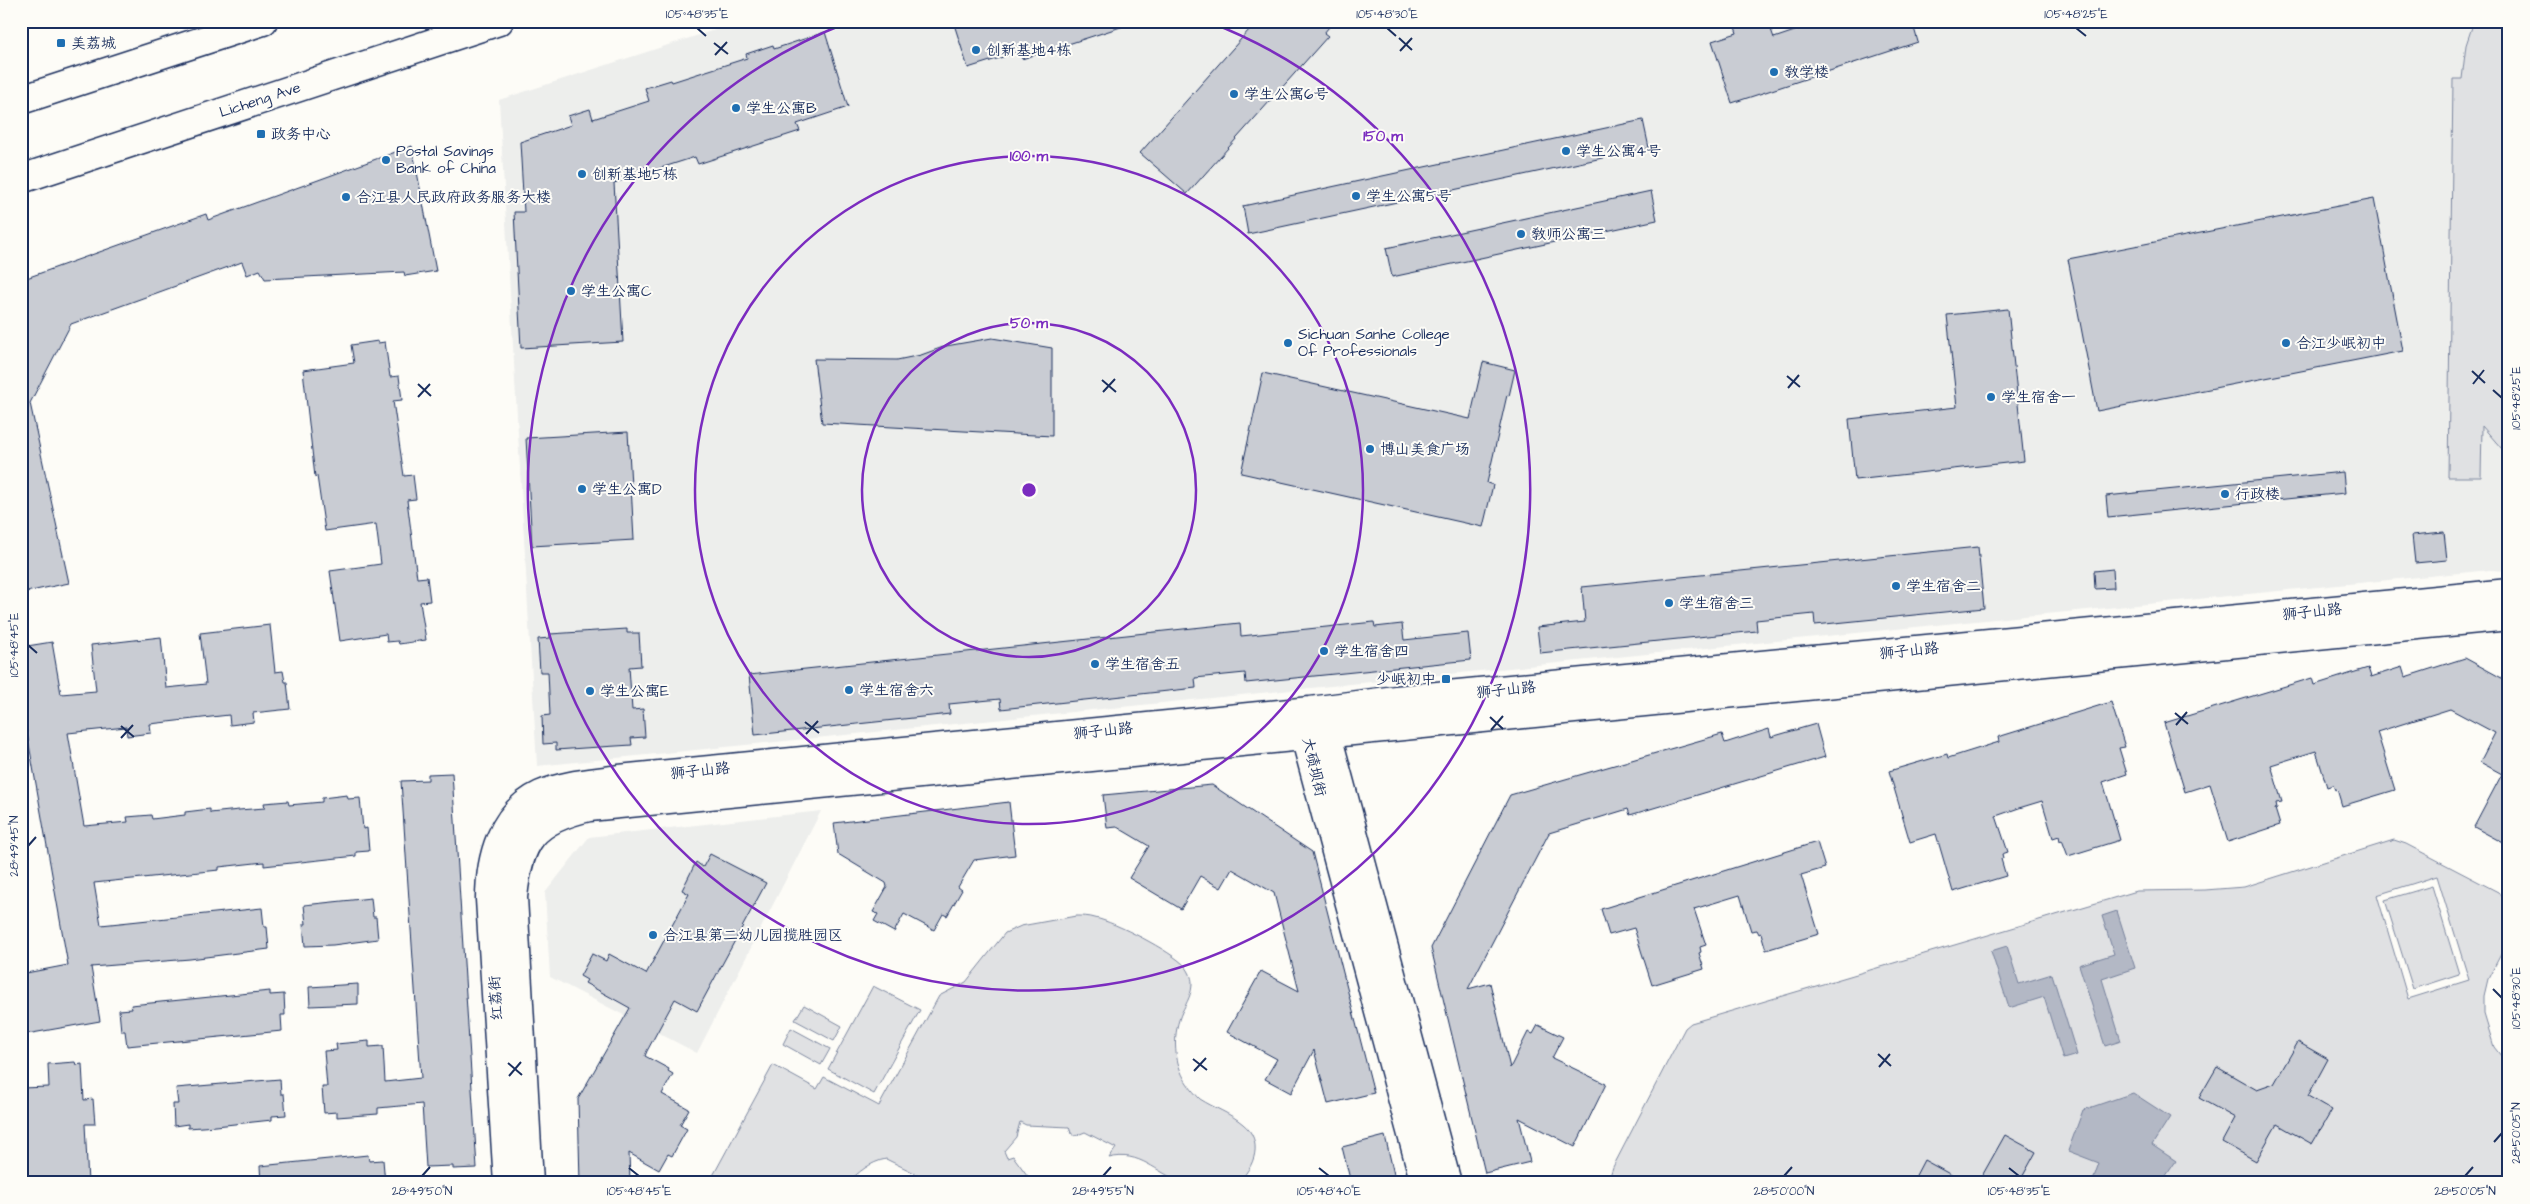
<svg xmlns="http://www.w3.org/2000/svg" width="2530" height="1204" font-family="'Architects Daughter','LXGW WenKai TC',sans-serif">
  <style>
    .built { fill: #edeeec }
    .grass { fill: #e0e1e3; stroke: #7e88a0; fill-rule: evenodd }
    .water { fill: #b3b8c5; stroke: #76819c }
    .building { fill: #c9ccd3; stroke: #1b2f5e }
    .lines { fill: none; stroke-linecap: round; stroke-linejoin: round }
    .tertiary-casing { stroke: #1b2f5e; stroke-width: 31 }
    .primary-casing { stroke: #1b2f5e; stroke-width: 31 }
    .tertiary { stroke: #fdfcf7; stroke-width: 28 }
    .primary { stroke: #fdfcf7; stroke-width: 28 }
    .ticks { fill: none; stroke: #1b2f5e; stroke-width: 2 }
    .ring { fill: none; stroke: #7b2cbf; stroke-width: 2.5 }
    .poi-dot { fill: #1f6fb2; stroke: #fdfcf7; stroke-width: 2 }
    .labels { text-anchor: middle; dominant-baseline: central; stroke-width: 4; stroke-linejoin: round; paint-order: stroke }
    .poi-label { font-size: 15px; fill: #1b2f5e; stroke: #fdfcf7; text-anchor: start }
    .street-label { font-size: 15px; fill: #1b2f5e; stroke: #fdfcf7 }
    .centre { fill: #7b2cbf; stroke: #fdfcf7; stroke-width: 2.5 }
    .ring-label { font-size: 15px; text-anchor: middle; font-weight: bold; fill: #7b2cbf; stroke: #fdfcf7; stroke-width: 4; stroke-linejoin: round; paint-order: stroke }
    .neatline { fill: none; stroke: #1b2f5e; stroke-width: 2 }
    .ticks-label { font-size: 12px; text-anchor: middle; fill: #1b2f5e }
  </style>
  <rect width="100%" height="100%" fill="#fdfcf7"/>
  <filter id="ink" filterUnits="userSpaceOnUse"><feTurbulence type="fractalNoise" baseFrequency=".02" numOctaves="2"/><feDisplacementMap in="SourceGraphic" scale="10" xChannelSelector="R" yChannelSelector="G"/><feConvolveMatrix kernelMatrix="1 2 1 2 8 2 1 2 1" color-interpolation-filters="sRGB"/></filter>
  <g filter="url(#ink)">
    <!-- built -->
    <g class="built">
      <path d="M 742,21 L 2509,21 L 2509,571 L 2490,570 L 2005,618 L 537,766 L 499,100 Z"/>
      <path d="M 821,811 L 697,1053 L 550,977 L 545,893 L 589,837 Z"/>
    </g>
    <!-- grass -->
    <g class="grass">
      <path d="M 2474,21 L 2509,21 L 2509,457 L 2482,426 L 2481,477 L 2448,477 L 2453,79 L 2462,79 L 2466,45 Z"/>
      <path d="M 2394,840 L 2406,844 L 2498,892 L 2509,904 L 2509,939 L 2488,979 L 2484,996 L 2484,1014 L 2494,1047 L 2509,1066 L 2509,1183 L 1611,1183 L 1610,1176 L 1613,1167 L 1685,1028 L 1691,1023 L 2137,891 L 2205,890 L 2244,887 ZM 2437,876 L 2469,980 L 2408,999 L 2377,895 Z"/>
      <path d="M 2432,886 L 2459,974 L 2413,989 L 2385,900 Z"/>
      <path d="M 1076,916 C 1082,916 1089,916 1095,918 C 1115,922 1171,951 1185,966 C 1189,971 1192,977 1192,983 C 1192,994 1187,1002 1182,1012 C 1173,1032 1173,1058 1184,1078 C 1187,1084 1195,1094 1200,1099 C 1214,1108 1230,1113 1243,1124 C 1264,1141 1255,1167 1237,1183 C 1223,1183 1194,1187 1182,1182 C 1156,1173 1140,1150 1109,1158 L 1116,1148 L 1085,1132 L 1075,1136 L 1071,1133 L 1069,1127 L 1026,1125 L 1020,1122 L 1016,1137 L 1004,1151 L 1007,1158 L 1013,1156 L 1033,1183 L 935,1183 L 886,1159 C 870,1162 859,1172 847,1183 L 709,1183 L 773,1065 L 817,1089 L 824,1077 L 879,1106 L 939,996 L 966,982 L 1005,933 L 1021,926 Z"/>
      <path d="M 873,986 L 920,1010 L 874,1094 L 828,1069 Z"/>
      <path d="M 804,1005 L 842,1026 L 834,1041 L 795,1020 Z"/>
      <path d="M 791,1028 L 830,1049 L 821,1065 L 783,1044 Z"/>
    </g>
    <!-- water -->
    <g class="water">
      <path d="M 2117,911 L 2135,968 L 2102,979 L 2121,1041 L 2105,1046 L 2079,965 L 2114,954 L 2102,916 Z"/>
      <path d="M 2007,946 L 2019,984 L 2052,974 L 2077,1055 L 2063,1059 L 2044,997 L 2009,1008 L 1991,951 Z"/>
      <path d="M 2133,1093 L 2170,1117 L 2152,1145 L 2176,1161 L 2161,1183 L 2092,1183 L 2099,1163 L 2068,1151 L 2083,1110 Z"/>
    </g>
    <!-- building -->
    <g class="building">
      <path d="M 953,21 L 1126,21 L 1127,25 L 1022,59 L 1019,52 L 968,68 Z"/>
      <path d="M 1257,21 L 1334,21 L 1324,33 L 1328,36 L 1187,194 L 1140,153 Z"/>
      <path d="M 1733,21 L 1768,21 L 1774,38 L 1824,21 L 1912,21 L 1918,42 L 1732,103 L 1712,41 L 1737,33 Z"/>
      <path d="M 825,32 L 848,107 L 797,124 L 800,131 L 698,164 L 695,157 L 614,183 L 623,342 L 521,348 L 514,212 L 524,212 L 520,142 L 571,125 L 568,116 L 590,109 L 593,119 L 649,101 L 645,88 L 671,80 L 672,82 L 747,58 L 746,54 L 773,45 L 774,49 Z"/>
      <path d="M 1643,120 L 1649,148 L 1248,234 L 1243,206 Z"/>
      <path d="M 412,146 L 436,271 L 405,276 L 404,272 L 265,279 L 260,270 L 247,275 L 242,262 L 71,324 L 30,403 L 69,583 L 21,593 L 21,280 L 206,214 L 208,220 Z"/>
      <path d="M 1651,191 L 1657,220 L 1392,277 L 1386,248 Z"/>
      <path d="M 2374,199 L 2403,351 L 2097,411 L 2068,259 Z"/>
      <path d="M 2008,309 L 2024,461 L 1855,480 L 1849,419 L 1957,407 L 1947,315 Z"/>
      <path d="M 992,338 L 1052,348 L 1052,436 L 822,423 L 814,359 L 897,360 L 921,355 L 946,346 Z"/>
      <path d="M 378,341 L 378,343 L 385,342 L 390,377 L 399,376 L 402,400 L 393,401 L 404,476 L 413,475 L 416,499 L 407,500 L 417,578 L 427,577 L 430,601 L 420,602 L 426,640 L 399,644 L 398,641 L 387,642 L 386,634 L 340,641 L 330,571 L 381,564 L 376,524 L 325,531 L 317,476 L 315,477 L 303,370 L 354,363 L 351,345 Z"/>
      <path d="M 1483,362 L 1515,370 L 1509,396 L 1507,395 L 1487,483 L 1493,485 L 1483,527 L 1241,473 L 1263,373 L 1470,419 Z"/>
      <path d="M 628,432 L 634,540 L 532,546 L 526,438 Z"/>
      <path d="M 2343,472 L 2345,493 L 2108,517 L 2106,496 Z"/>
      <path d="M 2444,532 L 2447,560 L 2415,563 L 2412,535 Z"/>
      <path d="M 1978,547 L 1984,608 L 1815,625 L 1814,614 L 1756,620 L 1757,631 L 1540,653 L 1537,627 L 1585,622 L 1582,587 Z"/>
      <path d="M 2113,569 L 2114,588 L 2095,589 L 2094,571 Z"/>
      <path d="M 1374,622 L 1375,627 L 1402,624 L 1404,640 L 1468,633 L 1471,660 L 1246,683 L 1245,673 L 1195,678 L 1196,688 L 1001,709 L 1000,699 L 949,704 L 950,714 L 755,735 L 749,675 L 1240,623 L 1241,636 Z"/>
      <path d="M 270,625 L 275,672 L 283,671 L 285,682 L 287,682 L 290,709 L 253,713 L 254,722 L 230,725 L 229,715 L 150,724 L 151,733 L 127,736 L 126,727 L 68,733 L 84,826 L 128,822 L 127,817 L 151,815 L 152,819 L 185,815 L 185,812 L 210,809 L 210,813 L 239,810 L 265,808 L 264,803 L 288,801 L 289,805 L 322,802 L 322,798 L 347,795 L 348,799 L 360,798 L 363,829 L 367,828 L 369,851 L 356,852 L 356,856 L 264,866 L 264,862 L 219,867 L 219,870 L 94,883 L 101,925 L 262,908 L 264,927 L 267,927 L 269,949 L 190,959 L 91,967 L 100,1021 L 21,1035 L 21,974 L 68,965 L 21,699 L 21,647 L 52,642 L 61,694 L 96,691 L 91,645 L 161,637 L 166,688 L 206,684 L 200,633 Z"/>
      <path d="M 627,629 L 627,633 L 639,633 L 641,666 L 629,667 L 632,710 L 643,709 L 645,737 L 631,738 L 632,745 L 584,748 L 556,750 L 556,743 L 543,744 L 542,716 L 550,715 L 548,672 L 540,672 L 538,639 L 550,638 L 550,634 Z"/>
      <path d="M 2465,658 L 2509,682 L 2509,846 L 2474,827 L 2502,774 L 2480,762 L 2495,733 L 2450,709 L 2377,732 L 2395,790 L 2342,806 L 2337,789 L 2335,790 L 2333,785 L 2327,787 L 2316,751 L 2271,765 L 2282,802 L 2276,803 L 2277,808 L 2275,809 L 2280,825 L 2228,842 L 2210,784 L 2185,792 L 2164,723 L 2312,678 L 2314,685 L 2368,668 L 2371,677 L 2402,667 L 2405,677 Z"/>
      <path d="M 2111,702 L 2125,747 L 2119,748 L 2127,774 L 2103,782 L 2120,840 L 2068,856 L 2062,840 L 2060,841 L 2059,836 L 2053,838 L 2042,801 L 2019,808 L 1996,816 L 2008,852 L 2002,854 L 2003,858 L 2001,859 L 2006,876 L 1953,892 L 1936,834 L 1910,842 L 1889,771 L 1947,754 L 1948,758 L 1999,742 L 1998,737 Z"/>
      <path d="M 1816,724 L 1825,757 L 1630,815 L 1628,809 L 1549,833 L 1468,989 L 1490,983 L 1510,1068 L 1528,1032 L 1533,1034 L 1538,1025 L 1563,1037 L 1552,1058 L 1606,1084 L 1575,1147 L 1519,1118 L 1530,1162 L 1485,1173 L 1431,948 L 1510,795 L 1722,734 L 1725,743 L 1769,729 L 1771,737 Z"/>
      <path d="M 452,773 L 477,1168 L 453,1169 L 453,1166 L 426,1167 L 422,1104 L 378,1108 L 378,1114 L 337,1117 L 337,1112 L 324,1113 L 322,1087 L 327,1087 L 324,1051 L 337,1050 L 336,1044 L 369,1041 L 369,1047 L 383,1046 L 385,1082 L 421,1078 L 401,781 L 428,780 L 428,774 Z"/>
      <path d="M 1212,785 L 1312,852 L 1374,1093 L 1328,1104 L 1314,1050 L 1291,1093 L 1265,1079 L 1277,1059 L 1227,1032 L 1261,971 L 1299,991 L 1274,893 L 1232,869 L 1221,888 L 1200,876 L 1181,909 L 1129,878 L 1149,846 L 1117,827 L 1107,828 L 1103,795 Z"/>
      <path d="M 1009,802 L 1015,855 L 974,860 L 958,887 L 962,890 L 947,916 L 943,914 L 934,930 L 904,914 L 894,932 L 874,921 L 878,914 L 873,912 L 887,887 L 886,883 L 838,854 L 834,823 Z"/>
      <path d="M 1817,842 L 1825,868 L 1801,875 L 1819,934 L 1766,950 L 1761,933 L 1759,934 L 1757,930 L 1751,931 L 1740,895 L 1694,909 L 1706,945 L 1700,947 L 1701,952 L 1699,953 L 1704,969 L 1652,985 L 1634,928 L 1609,935 L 1601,909 Z"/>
      <path d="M 710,854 L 766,883 L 697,1011 L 675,999 L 647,1051 L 645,1056 L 669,1069 L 668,1071 L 673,1074 L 662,1094 L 689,1109 L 680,1125 L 687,1129 L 672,1156 L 668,1154 L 659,1170 L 629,1153 L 630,1183 L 580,1183 L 578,1099 L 630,1008 L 585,983 L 587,980 L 580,976 L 592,954 L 606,961 L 609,954 L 646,974 L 689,894 L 682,890 L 696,862 L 703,867 Z"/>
      <path d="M 371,898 L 373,917 L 376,917 L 378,939 L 333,945 L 305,946 L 303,924 L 306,924 L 304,905 Z"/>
      <path d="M 358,984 L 358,1004 L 310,1006 L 309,987 Z"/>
      <path d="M 270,991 L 270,995 L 284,994 L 285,1015 L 281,1015 L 282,1031 L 127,1046 L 125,1031 L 121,1031 L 119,1010 L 132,1009 L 131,1005 Z"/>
      <path d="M 2298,1042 L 2328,1059 L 2308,1096 L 2332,1110 L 2312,1144 L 2277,1124 L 2256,1161 L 2222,1142 L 2235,1118 L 2199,1098 L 2217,1067 L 2257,1090 L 2274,1084 Z"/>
      <path d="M 75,1062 L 76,1065 L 82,1064 L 84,1100 L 93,1099 L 95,1124 L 85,1124 L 88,1183 L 21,1183 L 21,1088 L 49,1087 L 48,1064 Z"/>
      <path d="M 280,1079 L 281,1094 L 284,1094 L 286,1115 L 272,1116 L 272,1120 L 216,1126 L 188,1128 L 188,1124 L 174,1126 L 173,1104 L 178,1104 L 176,1088 Z"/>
      <path d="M 2005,1135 L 2036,1152 L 2019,1183 L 1978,1183 Z"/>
      <path d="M 1385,1136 L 1396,1183 L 1351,1183 L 1342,1147 Z"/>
      <path d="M 368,1155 L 369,1161 L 383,1160 L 385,1183 L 261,1183 L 260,1166 Z"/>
      <path d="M 1924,1160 L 1966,1183 L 1912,1183 Z"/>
    </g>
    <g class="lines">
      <!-- tertiary casing -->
      <g class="tertiary-casing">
        <g id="tertiary">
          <path d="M 1308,718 L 1305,736 L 1425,1183"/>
          <path d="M 1317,721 L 1327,735 L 1447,1183"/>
          <path d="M 508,1183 L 490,899 C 490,859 501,814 541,795 C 565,784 594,783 619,779 L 1310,711 L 1396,700 L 2509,593"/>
          <path d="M 529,1183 L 513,897 C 519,840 532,820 589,807 L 2509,616"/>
        </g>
      </g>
      <!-- primary casing -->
      <g class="primary-casing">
        <g id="primary">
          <path d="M 21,100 L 263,21"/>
          <path d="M 21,179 L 499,21"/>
        </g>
      </g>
      <!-- tertiary -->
      <use href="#tertiary" class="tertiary"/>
      <!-- primary -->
      <use href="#primary" class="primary"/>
    </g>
  </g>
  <!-- ticks -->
  <path class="ticks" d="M 697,28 L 706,36M 1387,28 L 1396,36M 2076,28 L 2086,36M 1399,38 L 1412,50M 714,43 L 728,54M 1400,51 L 1412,38M 715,55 L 727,42M 2472,371 L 2485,383M 1787,376 L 1800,387M 1102,380 L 1116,392M 418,384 L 431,396M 2473,384 L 2484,370M 1788,388 L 1799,375M 2493,390 L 2502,398M 1103,392 L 1115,379M 418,397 L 430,384M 28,645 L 37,653M 2175,713 L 2188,724M 1490,717 L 1503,729M 805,722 L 819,733M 2176,725 L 2187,712M 121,726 L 134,737M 1491,730 L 1503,716M 806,734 L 818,721M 121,738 L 133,725M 28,846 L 36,837M 2493,989 L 2502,998M 1878,1054 L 1891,1066M 1193,1059 L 1207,1070M 508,1063 L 522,1075M 1879,1067 L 1890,1054M 1194,1071 L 1206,1058M 509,1076 L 521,1062M 2494,1142 L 2502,1133M 629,1168 L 639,1176M 1319,1168 L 1329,1176M 2009,1168 L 2019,1176M 422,1176 L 430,1167M 1103,1176 L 1111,1167M 1784,1176 L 1792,1167M 2465,1176 L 2473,1167"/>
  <!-- distance rings -->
  <g class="ring">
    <circle cx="1029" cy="490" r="167"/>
    <circle cx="1029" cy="490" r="334"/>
    <path d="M1209 22A501 501 0 1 1 849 22"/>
  </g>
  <!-- markers -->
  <g class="poi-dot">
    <rect x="56" y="38" width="10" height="10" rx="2.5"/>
    <circle cx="976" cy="50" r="5"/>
    <circle cx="1774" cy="72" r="5"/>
    <circle cx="1234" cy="94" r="5"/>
    <circle cx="736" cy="108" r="5"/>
    <rect x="256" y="129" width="10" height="10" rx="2.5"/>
    <circle cx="1566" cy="151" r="5"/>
    <circle cx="386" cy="160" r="5"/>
    <circle cx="582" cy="174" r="5"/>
    <circle cx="1356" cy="196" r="5"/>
    <circle cx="346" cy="197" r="5"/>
    <circle cx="1521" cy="234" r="5"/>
    <circle cx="571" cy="291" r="5"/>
    <circle cx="1288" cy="343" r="5"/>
    <circle cx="2286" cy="343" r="5"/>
    <circle cx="1991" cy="397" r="5"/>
    <circle cx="1370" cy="449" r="5"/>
    <circle cx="582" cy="489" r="5"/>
    <circle cx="2225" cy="494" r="5"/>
    <circle cx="1896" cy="586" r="5"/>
    <circle cx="1669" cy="603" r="5"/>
    <circle cx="1324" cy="651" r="5"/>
    <circle cx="1095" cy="664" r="5"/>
    <rect x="1441" y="674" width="10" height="10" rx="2.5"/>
    <circle cx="849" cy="690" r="5"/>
    <circle cx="590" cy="691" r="5"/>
    <circle cx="653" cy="935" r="5"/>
  </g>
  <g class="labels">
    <!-- poi labels -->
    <g class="poi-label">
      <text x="71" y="43">美荔城</text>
      <text x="986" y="50">创新基地4栋</text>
      <text x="1784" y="72">教学楼</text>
      <text x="1244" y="94">学生公寓6号</text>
      <text x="746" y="108">学生公寓B</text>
      <text x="271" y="134">政务中心</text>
      <text x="396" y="151">Postal Savings<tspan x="396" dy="17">Bank of China</tspan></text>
      <text x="1576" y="151">学生公寓4号</text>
      <text x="592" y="174">创新基地5栋</text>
      <text x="1366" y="196">学生公寓5号</text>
      <text x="356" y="197">合江县人民政府政务服务大楼</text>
      <text x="1531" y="234">教师公寓三</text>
      <text x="581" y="291">学生公寓C</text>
      <text x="1298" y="334">Sichuan Sanhe College<tspan x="1298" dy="17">Of Professionals</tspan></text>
      <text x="2296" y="343">合江少岷初中</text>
      <text x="2001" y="397">学生宿舍一</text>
      <text x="1380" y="449">博山美食广场</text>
      <text x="592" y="489">学生公寓D</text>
      <text x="2235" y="494">行政楼</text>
      <text x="1906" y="586">学生宿舍二</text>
      <text x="1679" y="603">学生宿舍三</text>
      <text x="1334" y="651">学生宿舍四</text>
      <text x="1105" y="664">学生宿舍五</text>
      <text x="1436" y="679" text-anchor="end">少岷初中</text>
      <text x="859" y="690">学生宿舍六</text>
      <text x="600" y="691">学生公寓E</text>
      <text x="663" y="935">合江县第二幼儿园揽胜园区</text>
    </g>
    <!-- street labels -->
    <g class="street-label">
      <text transform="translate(260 100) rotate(-18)">Licheng Ave</text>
      <text transform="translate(2312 612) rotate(-6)">狮子山路</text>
      <text transform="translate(1909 651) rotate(-6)">狮子山路</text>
      <text transform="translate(1506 690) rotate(-6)">狮子山路</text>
      <text transform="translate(1103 731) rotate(-6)">狮子山路</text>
      <text transform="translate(1314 767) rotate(77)">大碛坝街</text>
      <text transform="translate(700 771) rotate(-6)">狮子山路</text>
      <text transform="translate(496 998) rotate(-94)">红荔街</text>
    </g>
  </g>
  <circle cx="1029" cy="490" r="8" class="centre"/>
  <g class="ring-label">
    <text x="1383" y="141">150 m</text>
    <text x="1029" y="161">100 m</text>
    <text x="1029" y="328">50 m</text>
  </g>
  <!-- margin -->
  <rect width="2530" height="1204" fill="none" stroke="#fdfcf7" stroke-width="55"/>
  <rect x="28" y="28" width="2474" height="1148" class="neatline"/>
  <g class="ticks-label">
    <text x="697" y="18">105°48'35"E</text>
    <text x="1387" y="18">105°48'30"E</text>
    <text x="2076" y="18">105°48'25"E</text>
    <text transform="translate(2516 398) rotate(-90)" y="4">105°48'25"E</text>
    <text transform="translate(14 645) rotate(-90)" y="4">105°48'45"E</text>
    <text transform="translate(14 846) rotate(-90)" y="4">28°49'45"N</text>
    <text transform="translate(2516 998) rotate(-90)" y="4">105°48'30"E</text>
    <text transform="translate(2516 1133) rotate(-90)" y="4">28°50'05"N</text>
    <text x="422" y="1195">28°49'50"N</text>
    <text x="639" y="1195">105°48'45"E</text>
    <text x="1103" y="1195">28°49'55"N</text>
    <text x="1329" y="1195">105°48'40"E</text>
    <text x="1784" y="1195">28°50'00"N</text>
    <text x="2019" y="1195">105°48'35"E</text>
    <text x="2465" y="1195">28°50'05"N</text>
  </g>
</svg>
